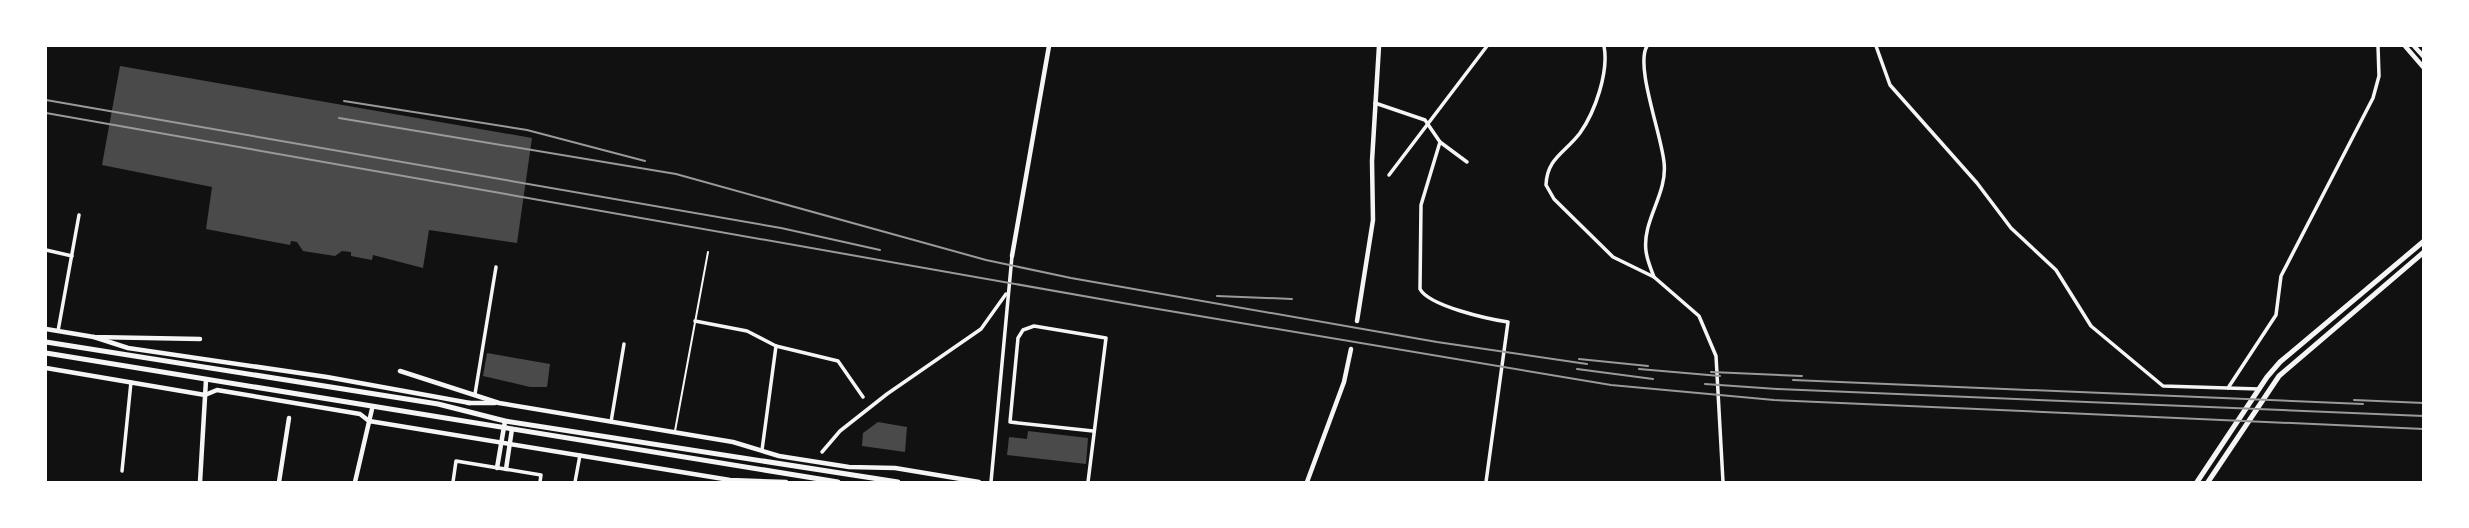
<svg xmlns="http://www.w3.org/2000/svg" width="2469" height="528" font-family="'Fira Sans',sans-serif">
  <style>
    .building { fill: #4a4a4a }
    .lines { fill: none; stroke-linecap: round; stroke-linejoin: round }
    .service { stroke: #f5f5f5; stroke-width: 2 }
    .minor { stroke: #f5f5f5; stroke-width: 3.5 }
    .tertiary { stroke: #f5f5f5; stroke-width: 4.5 }
    .secondary { stroke: #f5f5f5; stroke-width: 4.5 }
    .trunk { stroke: #f5f5f5; stroke-width: 5 }
    .rail { stroke: #9a9a9a; stroke-width: 2 }
  </style>
  <rect width="100%" height="100%" fill="#111"/>
  <!-- building -->
  <g class="building">
    <path d="M 120,66 L 532,138 L 517,243 L 429,230 L 423,268 L 373,255 L 372,260 L 351,256 L 351,252 L 342,251 L 335,256 L 303,251 L 297,242 L 291,241 L 290,245 L 206,229 L 212,187 L 102,165 Z"/>
    <path d="M 487,353 L 550,364 L 547,387 L 530,387 L 483,376 Z"/>
    <path d="M 878,422 L 907,427 L 905,452 L 862,446 L 863,433 Z"/>
    <path d="M 1028,431 L 1088,438 L 1086,464 L 1007,455 L 1009,437 L 1027,439 Z"/>
  </g>
  <g class="lines">
    <!-- service -->
    <path class="service" d="M 675,431 L 708,252"/>
    <!-- minor -->
    <g class="minor">
      <path d="M 1604,46 C 1609,72 1595,112 1580,133 C 1565,153 1547,158 1546,185 L 1554,199 L 1613,257 L 1654,277 L 1699,316 L 1716,356 L 1723,482"/>
      <path d="M 1647,46 C 1635,66 1661,133 1664,162 C 1668,194 1642,220 1646,251 C 1647,260 1651,269 1654,277"/>
      <path d="M 1876,46 L 1890,85 L 1977,183 L 2011,228 L 2056,270 L 2091,326 L 2163,386 L 2259,389"/>
      <path d="M 1375,103 L 1425,120 L 1440,142 L 1467,162"/>
      <path d="M 1440,142 L 1421,205 L 1420,289 C 1429,306 1488,319 1508,322 L 1486,482"/>
      <path d="M 1389,175 L 1487,46"/>
      <path d="M 46,250 L 72,256"/>
      <path d="M 695,321 L 747,331 L 776,346 L 838,361 L 863,397"/>
      <path d="M 58,331 L 79,215"/>
      <path d="M 2228,388 L 2276,315 L 2281,276 L 2373,98 L 2379,76 L 2378,46"/>
      <path d="M 475,394 L 496,267"/>
      <path d="M 611,422 L 624,344"/>
      <path d="M 762,450 L 776,346"/>
      <path d="M 822,452 L 840,431 L 887,394 L 981,329 L 1006,294"/>
      <path d="M 122,471 L 131,382"/>
      <path d="M 453,482 L 456,461 L 541,475 L 540,482"/>
      <path d="M 575,482 L 580,455"/>
      <path d="M 991,482 L 1012,256"/>
      <path d="M 1088,482 L 1106,338 L 1034,326 L 1023,330 L 1018,338 L 1010,422 L 1093,431"/>
    </g>
    <!-- tertiary -->
    <g class="tertiary">
      <path d="M 1012,256 L 1049,46"/>
      <path d="M 46,329 L 94,337 L 200,339"/>
      <path d="M 94,337 L 128,348 L 327,377 L 470,403"/>
      <path d="M 46,368 L 205,395 L 217,390 L 360,414 L 369,421 L 730,480 L 786,482"/>
      <path d="M 400,371 L 499,403 L 733,442 L 779,456 L 849,467 L 895,468 L 979,482"/>
      <path d="M 468,403 L 495,403"/>
      <path d="M 497,468 L 505,421"/>
      <path d="M 506,469 L 512,429"/>
      <path d="M 200,482 L 206,380"/>
      <path d="M 355,482 L 372,409"/>
    </g>
    <!-- secondary -->
    <g class="secondary">
      <path d="M 2405,46 L 2424,68"/>
      <path d="M 2414,46 L 2424,57"/>
      <path d="M 1357,321 L 1373,220 L 1372,161 L 1379,46"/>
      <path d="M 279,482 L 289,418"/>
      <path d="M 1307,482 L 1344,382 L 1351,349"/>
    </g>
    <!-- trunk -->
    <g class="trunk">
      <path d="M 46,342 L 438,404 L 505,421 L 898,482"/>
      <path d="M 46,353 L 838,482"/>
      <path d="M 2197,482 L 2267,377 L 2280,362 L 2424,241"/>
      <path d="M 2208,482 L 2279,376 L 2424,252"/>
    </g>
    <!-- rail -->
    <g class="rail">
      <path d="M 46,100 L 781,228 L 880,250"/>
      <path d="M 344,101 L 527,130 L 645,161"/>
      <path d="M 46,113 L 1140,306 L 1611,385 L 1774,400 L 2424,429"/>
      <path d="M 339,118 L 676,174 L 986,260 L 1071,278 L 1437,342 L 1587,364"/>
      <path d="M 1217,296 L 1292,299"/>
      <path d="M 1579,359 L 1648,366"/>
      <path d="M 1577,369 L 1653,379"/>
      <path d="M 1639,369 L 1720,376"/>
      <path d="M 1711,372 L 1802,376"/>
      <path d="M 1793,380 L 2363,404"/>
      <path d="M 1705,384 L 1777,389 L 2424,416"/>
      <path d="M 2354,400 L 2424,403"/>
    </g>
  </g>
  <!-- border -->
  <rect width="2469" height="528" fill="none" stroke="#ffffff" stroke-width="94"/>
</svg>
